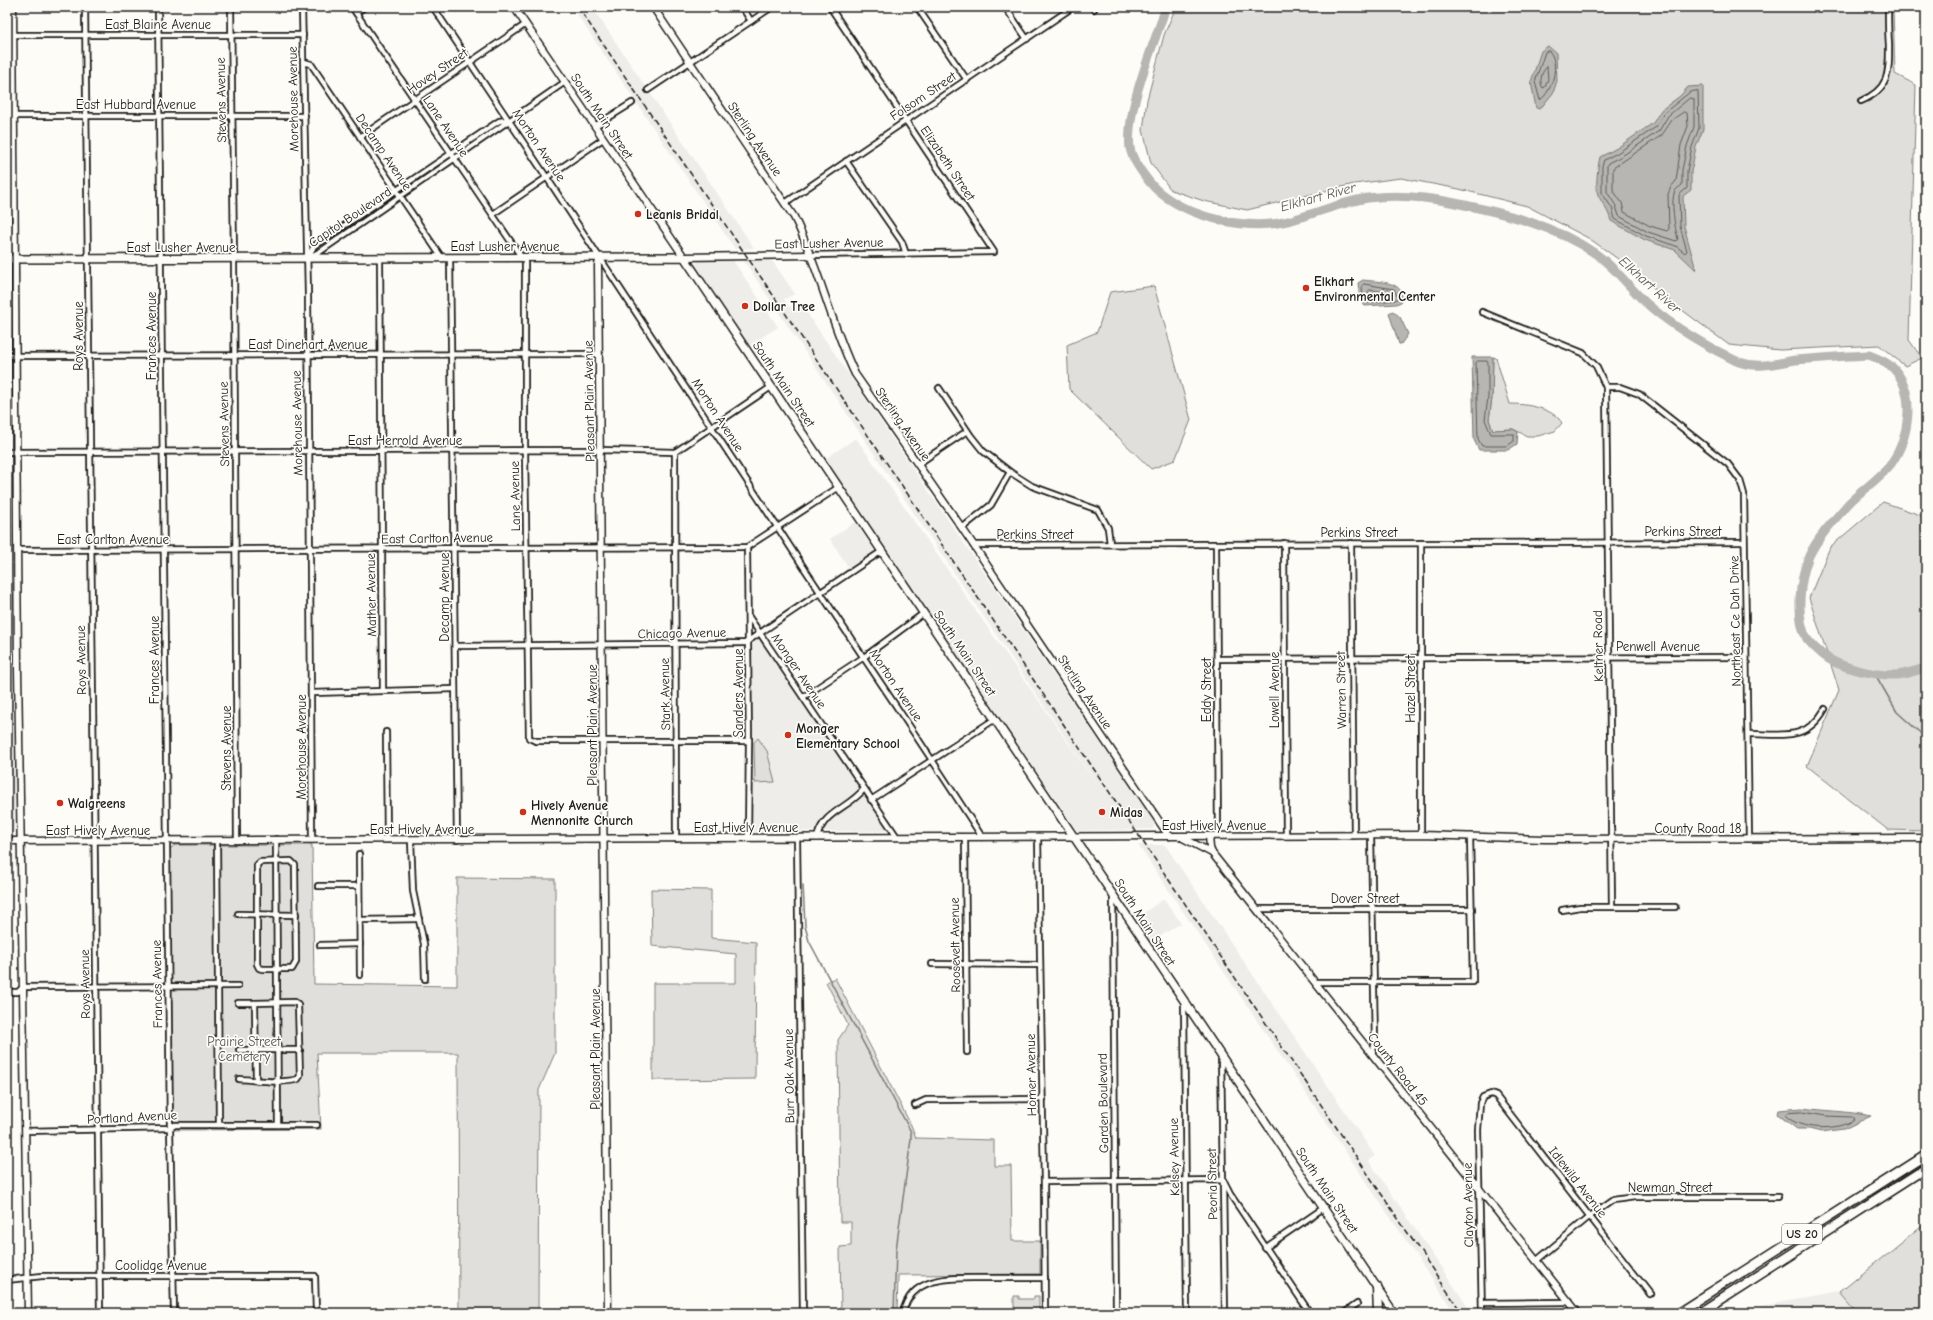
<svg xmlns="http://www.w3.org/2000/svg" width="1933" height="1320" font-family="'Comic Neue',sans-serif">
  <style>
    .built { fill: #eeede9 }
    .green { fill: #e0dfdb; stroke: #7e7e7c }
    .water { fill: #b7b6b2; stroke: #797876 }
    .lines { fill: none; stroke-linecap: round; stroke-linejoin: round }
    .shore { stroke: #5a5a58; stroke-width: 1 }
    .stream { stroke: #797876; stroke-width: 1.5 }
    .river { stroke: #b7b6b2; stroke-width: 9 }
    .street-casing { stroke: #1c1c1c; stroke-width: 8 }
    .secondary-casing { stroke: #1c1c1c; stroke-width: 9 }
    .primary-casing { stroke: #1c1c1c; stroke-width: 10 }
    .highway-casing { stroke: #1c1c1c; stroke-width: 11 }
    .street { stroke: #fdfcf7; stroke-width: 4.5 }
    .secondary { stroke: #fdfcf7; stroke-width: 6 }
    .primary { stroke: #fdfcf7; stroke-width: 7 }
    .highway { stroke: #fdfcf7; stroke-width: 8 }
    .rail { stroke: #1c1c1c; stroke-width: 1.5; stroke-dasharray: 6 3; stroke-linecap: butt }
    .poi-dot { fill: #c8321e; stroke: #fdfcf7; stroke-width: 1.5 }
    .labels { text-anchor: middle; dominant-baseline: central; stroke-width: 3.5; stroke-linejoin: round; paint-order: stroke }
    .shield { fill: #fdfcf7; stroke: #605f5e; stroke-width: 1 }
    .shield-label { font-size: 12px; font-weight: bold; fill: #1c1c1c }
    .street-label { font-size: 13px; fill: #1c1c1c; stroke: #fdfcf7 }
    .poi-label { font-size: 13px; font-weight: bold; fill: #1c1c1c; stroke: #fdfcf7; text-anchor: start }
    .park-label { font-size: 13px; fill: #575655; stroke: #fdfcf7 }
    .water-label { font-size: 14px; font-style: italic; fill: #5a5a58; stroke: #fdfcf7 }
  </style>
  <rect width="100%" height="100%" fill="#fdfcf7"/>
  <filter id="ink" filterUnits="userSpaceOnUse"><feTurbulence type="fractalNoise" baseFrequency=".025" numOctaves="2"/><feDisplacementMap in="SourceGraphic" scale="8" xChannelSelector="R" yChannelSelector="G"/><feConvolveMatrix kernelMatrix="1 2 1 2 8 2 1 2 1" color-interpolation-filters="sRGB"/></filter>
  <g filter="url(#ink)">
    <!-- built -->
    <g class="built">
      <path d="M 572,7 L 592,7 L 754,248 L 735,249 Z"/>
      <path d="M 732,259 L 778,327 L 748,346 L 695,265 L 700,260 Z"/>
      <path d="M 771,259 L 795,294 L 784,299 L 789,307 L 800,303 L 1155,823 L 1153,829 L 1077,831 L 825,459 L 856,438 L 1102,792 L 744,261 Z"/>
      <path d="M 855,522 L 875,551 L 849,568 L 830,539 Z"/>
      <path d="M 7,585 L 14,585 L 15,833 L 10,836 L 7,835 Z"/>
      <path d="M 755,638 L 761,641 L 886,828 L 886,831 L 754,832 L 752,830 L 752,643 Z"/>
      <path d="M 1138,845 L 1165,845 L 1375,1156 L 1369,1161 L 1472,1313 L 1455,1313 Z"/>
      <path d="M 1164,899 L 1181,923 L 1151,942 L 1136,918 Z"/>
      <path d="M 1840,1292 L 1858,1313 L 1751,1313 L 1761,1307 Z"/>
    </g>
    <!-- green -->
    <g class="green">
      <path d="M 1176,7 L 1893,7 L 1895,74 L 1916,85 L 1909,340 L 1922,358 L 1905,366 L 1879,345 L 1780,350 L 1729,345 L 1658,292 L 1632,269 L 1590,239 L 1527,206 L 1459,189 L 1401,178 L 1354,184 L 1247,210 L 1204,201 L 1171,190 L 1151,163 L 1143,130 L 1147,100 L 1164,35 Z"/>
      <path d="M 1154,286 L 1191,420 L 1175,460 L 1151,469 L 1069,389 L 1067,345 L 1097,332 L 1110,292 Z"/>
      <path d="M 1493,357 L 1496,358 L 1510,404 C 1527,404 1553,408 1562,423 L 1555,431 L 1538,436 L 1527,436 L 1513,429 L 1493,430 L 1489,420 L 1492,398 Z"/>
      <path d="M 1883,502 L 1926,517 L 1926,831 L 1888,830 L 1807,766 L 1839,690 L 1809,598 L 1830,547 Z"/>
      <path d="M 758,738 L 767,751 L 775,782 L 755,783 L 754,742 Z"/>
      <path d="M 175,845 L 312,845 L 314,984 L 457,986 L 457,878 L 555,879 L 555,1053 L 539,1090 L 538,1313 L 459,1313 L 458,1053 L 317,1053 L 321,1129 L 172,1130 L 169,852 L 171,848 Z"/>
      <path d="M 651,889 L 711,890 L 711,938 L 756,942 L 755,1079 L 653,1080 L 653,983 L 736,983 L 736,954 L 652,946 Z"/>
      <path d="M 835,978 L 911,1125 L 916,1138 L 994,1140 L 994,1166 L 1011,1166 L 1012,1241 L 1040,1241 L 1040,1274 L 898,1275 L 897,1313 L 841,1313 L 840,1247 L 851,1246 L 851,1222 L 840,1222 L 838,1040 L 848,1025 L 826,982 Z"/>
      <path d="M 1926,1222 L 1926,1313 L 1858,1313 L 1840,1292 Z"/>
      <path d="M 1014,1296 L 1019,1296 L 1019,1299 L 1034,1299 L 1034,1296 L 1039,1296 L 1039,1313 L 1014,1313 Z"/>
    </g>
    <!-- water -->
    <g class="water">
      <path d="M 1548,46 L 1556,53 L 1557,81 L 1553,93 L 1540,109 L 1536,108 L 1531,82 L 1541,51 Z"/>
      <path d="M 1703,86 L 1703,129 L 1696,147 L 1691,172 L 1691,190 L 1683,196 L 1684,226 L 1696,270 L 1675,250 L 1645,240 L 1611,221 C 1608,210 1603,205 1598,195 C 1595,188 1598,165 1600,157 L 1617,148 L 1653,123 L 1661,110 L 1680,96 L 1688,87 Z"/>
      <path d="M 1363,280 C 1376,282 1408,280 1401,302 L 1396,304 L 1365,306 L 1360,301 L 1358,283 Z"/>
      <path d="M 1393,311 L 1400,317 L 1408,334 L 1401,344 L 1399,344 L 1389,313 Z"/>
      <path d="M 1472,357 L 1493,357 L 1492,398 L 1489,420 L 1493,430 L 1513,429 L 1518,432 L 1517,444 L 1508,450 L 1479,450 L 1474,440 Z"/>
      <path d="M 1802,1108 C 1825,1111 1848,1111 1871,1116 L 1844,1129 L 1821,1132 L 1809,1129 L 1797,1129 L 1777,1114 L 1778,1110 Z"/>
    </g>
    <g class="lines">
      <!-- shore -->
      <g class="shore">
        <path d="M 1549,51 C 1561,63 1552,92 1540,100 L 1535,82 L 1545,52 Z"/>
        <path d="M 1547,67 L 1548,79 L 1545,87 L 1543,88 C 1539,83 1541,71 1547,67 Z"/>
        <path d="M 1698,91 L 1699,128 L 1692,147 L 1687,171 L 1687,188 L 1679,195 L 1680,226 L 1687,251 L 1685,253 L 1676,246 L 1646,236 L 1615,219 L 1612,208 L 1602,193 L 1602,166 L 1604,160 L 1619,152 L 1656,127 L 1664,113 L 1690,92 Z"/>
        <path d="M 1690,98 L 1694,99 L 1694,127 L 1687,146 L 1682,170 L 1682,185 C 1680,187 1677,188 1675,191 C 1670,200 1675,229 1678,239 L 1676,241 L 1648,232 L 1619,216 L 1616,206 L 1607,192 L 1607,166 L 1608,163 L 1622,156 L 1659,131 L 1668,116 Z"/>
        <path d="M 1684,112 L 1687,113 L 1688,126 L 1681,145 L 1676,181 L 1671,187 L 1668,194 L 1669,229 L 1667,231 L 1650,226 L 1624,212 L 1622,203 L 1613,190 L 1613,168 L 1662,135 L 1672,120 Z"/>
        <path d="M 1364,284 L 1394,289 L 1398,298 L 1395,300 L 1366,303 L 1363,300 L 1362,286 Z"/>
        <path d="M 1370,290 L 1386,292 L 1388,294 L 1370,298 L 1368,292 Z"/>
        <path d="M 1478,361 L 1487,361 L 1488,363 L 1488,397 L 1485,420 L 1491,434 L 1514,434 L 1514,441 L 1507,446 L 1482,446 L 1478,439 L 1476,363 Z"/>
        <path d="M 1802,1112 L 1826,1116 L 1852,1117 L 1854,1119 C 1839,1132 1798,1130 1785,1115 L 1787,1113 Z"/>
      </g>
      <!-- stream -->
      <g class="stream">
        <path d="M 1875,674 L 1897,712 L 1926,738"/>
        <path d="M 803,885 L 805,926 L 809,941 L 911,1132 L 911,1139 L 896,1250 L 894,1313"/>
      </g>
      <!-- river -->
      <path class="river" d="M 1166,7 C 1154,45 1125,110 1130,148 C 1132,161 1152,188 1163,195 C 1195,219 1249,231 1288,221 C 1315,214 1341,202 1368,198 C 1397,194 1426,197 1455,203 C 1504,213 1554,225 1596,254 C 1615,267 1628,286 1645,302 C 1667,322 1691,337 1717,351 C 1724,354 1731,359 1739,362 C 1759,369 1776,363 1796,360 C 1821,358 1845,356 1869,355 C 1877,358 1887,362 1893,368 C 1917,393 1909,438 1891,464 C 1879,479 1862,490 1849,503 C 1835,519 1818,537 1809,556 C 1800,578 1795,618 1807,639 C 1811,644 1817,650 1822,654 C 1838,668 1876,676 1897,675 C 1906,674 1917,670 1926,668"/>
      <!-- street casing -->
      <g class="street-casing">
        <g id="street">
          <path d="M 85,7 L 100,1313"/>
          <path d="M 158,7 L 170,1128 L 174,1313"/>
          <path d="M 231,7 L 234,259 L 237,841"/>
          <path d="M 302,7 L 308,294 L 312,839"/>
          <path d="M 352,7 L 522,258"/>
          <path d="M 433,7 C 549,180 664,354 778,528 C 845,632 916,733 982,837"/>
          <path d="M 742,7 L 751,21"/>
          <path d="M 917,7 L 967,80"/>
          <path d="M 1005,7 L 1027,39"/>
          <path d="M 1093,7 L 1094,9"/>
          <path d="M 356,13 L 364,7"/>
          <path d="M 7,35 L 303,35"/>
          <path d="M 304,62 L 311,64 L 442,258"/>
          <path d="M 648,90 L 772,7"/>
          <path d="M 1861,101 C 1890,89 1889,72 1889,45 C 1888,32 1888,20 1888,7"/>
          <path d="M 7,116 L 305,116"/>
          <path d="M 595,126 L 632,103"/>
          <path d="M 360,137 L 526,24"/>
          <path d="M 846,161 L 902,242 L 906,254"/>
          <path d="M 785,203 L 1073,7"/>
          <path d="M 493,214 L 603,139"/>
          <path d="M 810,255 L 994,252 L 830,7"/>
          <path d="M 308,257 L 314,246 L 499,121 L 508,120"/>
          <path d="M 310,257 L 321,251 L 565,82"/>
          <path d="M 450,258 L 457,840"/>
          <path d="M 525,258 L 525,450 L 529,738 L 536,741 L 749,741"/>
          <path d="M 380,259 L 383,691"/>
          <path d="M 1482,312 L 1583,353 L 1596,366 L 1606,387 L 1620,387 L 1639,394 L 1728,464 L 1740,480 L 1744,494 L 1749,839"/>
          <path d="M 7,356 L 598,354"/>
          <path d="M 1606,387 L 1612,906"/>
          <path d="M 939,388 L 971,436 L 983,451 L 1010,472 L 1032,486 L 1098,510 L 1108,528 L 1110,544"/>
          <path d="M 7,452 L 600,450 L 675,452 L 771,387"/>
          <path d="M 675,452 L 676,839"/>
          <path d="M 918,464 L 967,431"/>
          <path d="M 962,528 L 991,505 L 1010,472"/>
          <path d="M 1284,543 L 1286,836"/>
          <path d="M 1351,543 L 1354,836"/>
          <path d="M 1216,544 L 1218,836"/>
          <path d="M 973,545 L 1744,542"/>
          <path d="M 747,547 L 749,741 L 748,838"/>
          <path d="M 17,550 L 747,547 L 839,487"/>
          <path d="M 749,617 L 897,837"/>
          <path d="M 455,646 L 745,643 L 882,551"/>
          <path d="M 1217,659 L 1746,657"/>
          <path d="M 312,693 L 455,689"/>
          <path d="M 803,697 L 864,657 L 924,613"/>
          <path d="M 386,732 L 387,840"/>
          <path d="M 1748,734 C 1782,734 1806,742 1825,709"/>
          <path d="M 871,800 L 995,719"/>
          <path d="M 1421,835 L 1421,543"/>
          <path d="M 1371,836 L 1375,1042 L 1372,1054"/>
          <path d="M 965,837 L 967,1052"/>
          <path d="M 1038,837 L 1044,1182 L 1045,1313"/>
          <path d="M 797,838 L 803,1313"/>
          <path d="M 817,838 C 823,811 848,809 864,789"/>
          <path d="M 276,839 L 278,1125"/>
          <path d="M 411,840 L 413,891 L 424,944 L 425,979"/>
          <path d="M 217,841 L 219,1125"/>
          <path d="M 359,854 L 360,975"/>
          <path d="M 291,861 L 295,865 L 296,962 L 292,969 L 263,969 L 259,968 L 257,964 L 257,865 L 260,862 Z"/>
          <path d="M 318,886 L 359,886"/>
          <path d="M 1113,895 L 1116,1313"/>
          <path d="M 1258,909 L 1472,909"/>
          <path d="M 1562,910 L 1580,907 L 1675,907"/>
          <path d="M 238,914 L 296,915"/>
          <path d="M 360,920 L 419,919"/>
          <path d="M 320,945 L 360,944"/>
          <path d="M 932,964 L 1040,965"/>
          <path d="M 1315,982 L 1473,982 L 1470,836"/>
          <path d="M 7,992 L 18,992 L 23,987 L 238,986"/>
          <path d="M 1184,1002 L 1187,1313"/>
          <path d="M 238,1003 L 255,1003"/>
          <path d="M 239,1050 L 300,1050"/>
          <path d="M 1221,1055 L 1225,1313"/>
          <path d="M 239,1079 C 256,1080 283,1084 298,1079 L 300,1076 L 298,1004 L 295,1002 L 255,1003 L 256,1080"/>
          <path d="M 915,1105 L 926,1100 L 1043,1099"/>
          <path d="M 25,1131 L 170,1128 L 175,1125 L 317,1125"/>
          <path d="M 1044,1182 L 1223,1180 L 1230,1194 L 1310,1313"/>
          <path d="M 1265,1248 L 1325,1207"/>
          <path d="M 1536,1261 L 1590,1216 L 1613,1200 L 1635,1197 L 1778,1197"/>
          <path d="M 7,1280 L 42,1276 L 315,1276 L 316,1313"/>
          <path d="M 1482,1303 L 1570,1302"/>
          <path d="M 903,1313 C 911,1274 955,1278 986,1278 C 1005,1278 1025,1278 1045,1278"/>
          <path d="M 1344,1313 L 1357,1304"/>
          <path d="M 1482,1313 L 1478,1130 L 1480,1103 L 1483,1097 L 1491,1094 L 1496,1096 L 1650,1294"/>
        </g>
      </g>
      <!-- secondary casing -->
      <g class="secondary-casing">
        <g id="secondary">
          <path d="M 13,7 L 18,669 L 28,1313"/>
          <path d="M 514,7 L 684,257 L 810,255"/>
          <path d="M 653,7 L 794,217 C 819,267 831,324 855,374 L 962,528 L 1169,836"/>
          <path d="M 600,257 L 598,265 L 608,1313"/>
          <path d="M 1209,836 L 1210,848 L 1212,853 L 1578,1313"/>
          <path d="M 1183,838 L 1212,853"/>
          <path d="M 7,841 L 1421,835 L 1545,839 L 1926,838"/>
        </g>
      </g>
      <!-- primary casing -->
      <g class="primary-casing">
        <path id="primary" d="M 7,259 L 684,257 L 1394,1313"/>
      </g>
      <!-- highway casing -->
      <g class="highway-casing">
        <g id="highway">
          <path d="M 1377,1287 L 1378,1313"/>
          <path d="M 1678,1313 L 1926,1155"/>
          <path d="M 1700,1313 L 1926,1168"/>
        </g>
      </g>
      <!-- street -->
      <use href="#street" class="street"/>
      <!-- secondary -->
      <use href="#secondary" class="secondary"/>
      <!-- primary -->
      <use href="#primary" class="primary"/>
      <!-- highway -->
      <use href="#highway" class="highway"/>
      <!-- rail -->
      <path class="rail" d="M 578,7 L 1462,1313"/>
    </g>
  </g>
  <!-- markers -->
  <g class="poi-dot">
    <circle cx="638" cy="214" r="4"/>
    <circle cx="1306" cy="288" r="4"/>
    <circle cx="745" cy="306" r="4"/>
    <circle cx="788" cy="735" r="4"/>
    <circle cx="60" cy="803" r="4"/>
    <circle cx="523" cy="812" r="4"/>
    <circle cx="1102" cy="812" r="4"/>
  </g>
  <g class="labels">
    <!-- shield labels -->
    <rect class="shield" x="1782" y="1224" width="40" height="20" rx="3"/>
    <g class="shield-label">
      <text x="1802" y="1234">US 20</text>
    </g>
    <!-- street labels -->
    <g class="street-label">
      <text x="158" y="24">East Blaine Avenue</text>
      <text transform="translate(437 71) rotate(-34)">Hovey Street</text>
      <text transform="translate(923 96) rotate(-34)">Folsom Street</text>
      <text transform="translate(293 99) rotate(-91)">Morehouse Avenue</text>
      <text transform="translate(221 100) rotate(-91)">Stevens Avenue</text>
      <text x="136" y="104">East Hubbard Avenue</text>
      <text transform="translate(602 116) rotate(56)">South Main Street</text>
      <text transform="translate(446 126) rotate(56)">Lane Avenue</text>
      <text transform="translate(755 139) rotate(56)">Sterling Avenue</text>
      <text transform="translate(539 145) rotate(56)">Morton Avenue</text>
      <text transform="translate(384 152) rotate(56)">Decamp Avenue</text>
      <text transform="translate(948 163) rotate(56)">Elizabeth Street</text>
      <text transform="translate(350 217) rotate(-34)">Capitol Boulevard</text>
      <text transform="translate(829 243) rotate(-1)">East Lusher Avenue</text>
      <text x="505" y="246">East Lusher Avenue</text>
      <text x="181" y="247">East Lusher Avenue</text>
      <text transform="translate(78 336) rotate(-90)">Roys Avenue</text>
      <text transform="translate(151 336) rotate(-90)">Frances Avenue</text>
      <text x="308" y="344">East Dinehart Avenue</text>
      <text transform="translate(784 384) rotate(56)">South Main Street</text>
      <text transform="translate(589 401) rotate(-91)">Pleasant Plain Avenue</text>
      <text transform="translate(718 415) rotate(57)">Morton Avenue</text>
      <text transform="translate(297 423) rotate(-91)">Morehouse Avenue</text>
      <text transform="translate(224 424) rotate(-91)">Stevens Avenue</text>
      <text transform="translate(903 424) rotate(55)">Sterling Avenue</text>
      <text x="405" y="440">East Herrold Avenue</text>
      <text transform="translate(515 496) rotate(-91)">Lane Avenue</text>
      <text x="1683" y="531">Perkins Street</text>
      <text x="1359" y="532">Perkins Street</text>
      <text x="1035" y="534">Perkins Street</text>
      <text transform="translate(437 538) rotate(-1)">East Carlton Avenue</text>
      <text x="113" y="539">East Carlton Avenue</text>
      <text transform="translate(371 595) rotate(-91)">Mather Avenue</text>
      <text transform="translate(444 597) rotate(-90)">Decamp Avenue</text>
      <text transform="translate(1735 621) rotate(-91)">Northeast Ce Dah Drive</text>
      <text transform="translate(682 633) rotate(-1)">Chicago Avenue</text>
      <text transform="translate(1598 646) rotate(-91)">Keltner Road</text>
      <text x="1658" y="646">Penwell Avenue</text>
      <text transform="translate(965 653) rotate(56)">South Main Street</text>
      <text transform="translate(81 660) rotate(-91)">Roys Avenue</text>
      <text transform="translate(154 660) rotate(-90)">Frances Avenue</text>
      <text transform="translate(799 671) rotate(56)">Monger Avenue</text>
      <text transform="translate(896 685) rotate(56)">Morton Avenue</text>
      <text transform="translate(1410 689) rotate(-90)">Hazel Street</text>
      <text transform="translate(1206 690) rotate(-90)">Eddy Street</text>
      <text transform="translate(1274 690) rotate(-90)">Lowell Avenue</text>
      <text transform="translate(1341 690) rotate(-91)">Warren Street</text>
      <text transform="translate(1085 692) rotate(56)">Sterling Avenue</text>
      <text transform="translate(738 693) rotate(-90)">Sanders Avenue</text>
      <text transform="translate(665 694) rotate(-91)">Stark Avenue</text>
      <text transform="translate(592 725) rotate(-90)">Pleasant Plain Avenue</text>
      <text transform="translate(301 747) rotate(-90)">Morehouse Avenue</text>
      <text transform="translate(226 748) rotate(-90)">Stevens Avenue</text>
      <text x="1214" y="825">East Hively Avenue</text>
      <text x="746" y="827">East Hively Avenue</text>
      <text x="1698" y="828">County Road 18</text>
      <text x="422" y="829">East Hively Avenue</text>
      <text x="98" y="830">East Hively Avenue</text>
      <text x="1365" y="898">Dover Street</text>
      <text transform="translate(1145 922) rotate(57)">South Main Street</text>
      <text transform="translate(955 945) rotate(-91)">Roosevelt Avenue</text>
      <text transform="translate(85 984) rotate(-91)">Roys Avenue</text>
      <text transform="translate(157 984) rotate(-91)">Frances Avenue</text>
      <text transform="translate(595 1049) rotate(-90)">Pleasant Plain Avenue</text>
      <text transform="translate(1398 1069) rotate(52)">County Road 45</text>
      <text transform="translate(1031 1075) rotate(-91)">Homer Avenue</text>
      <text transform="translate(789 1076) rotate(-91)">Burr Oak Avenue</text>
      <text transform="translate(1103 1103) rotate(-91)">Garden Boulevard</text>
      <text transform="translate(132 1117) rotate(-3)">Portland Avenue</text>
      <text transform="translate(1174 1157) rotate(-91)">Kelsey Avenue</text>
      <text transform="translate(1578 1182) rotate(52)">Idlewild Avenue</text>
      <text transform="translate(1212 1184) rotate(-91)">Peoria Street</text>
      <text x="1670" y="1187">Newman Street</text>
      <text transform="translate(1327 1190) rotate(56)">South Main Street</text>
      <text transform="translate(1468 1205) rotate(-91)">Clayton Avenue</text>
      <text x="161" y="1265">Coolidge Avenue</text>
    </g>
    <!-- poi labels -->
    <g class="poi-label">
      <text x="646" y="214">Leanis Bridal</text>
      <text x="1314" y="281">Elkhart<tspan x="1314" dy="15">Environmental Center</tspan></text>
      <text x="753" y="306">Dollar Tree</text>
      <text x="796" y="728">Monger<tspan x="796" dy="15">Elementary School</tspan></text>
      <text x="68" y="803">Walgreens</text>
      <text x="531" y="805">Hively Avenue<tspan x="531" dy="15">Mennonite Church</tspan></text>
      <text x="1110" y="812">Midas</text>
    </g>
    <!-- park labels -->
    <g class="park-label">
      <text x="244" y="1041">Prairie Street<tspan x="244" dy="15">Cemetery</tspan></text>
    </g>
    <!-- water labels -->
    <g class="water-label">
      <text transform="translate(1318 197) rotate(-15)">Elkhart River</text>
      <text transform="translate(1650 285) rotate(42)">Elkhart River</text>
    </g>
  </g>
  <!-- margin -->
  <rect width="1933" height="1320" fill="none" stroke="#fdfcf7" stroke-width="24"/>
  <rect x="12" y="12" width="1909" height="1296" fill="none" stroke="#1c1c1c" stroke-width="1.5" filter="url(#ink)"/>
</svg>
